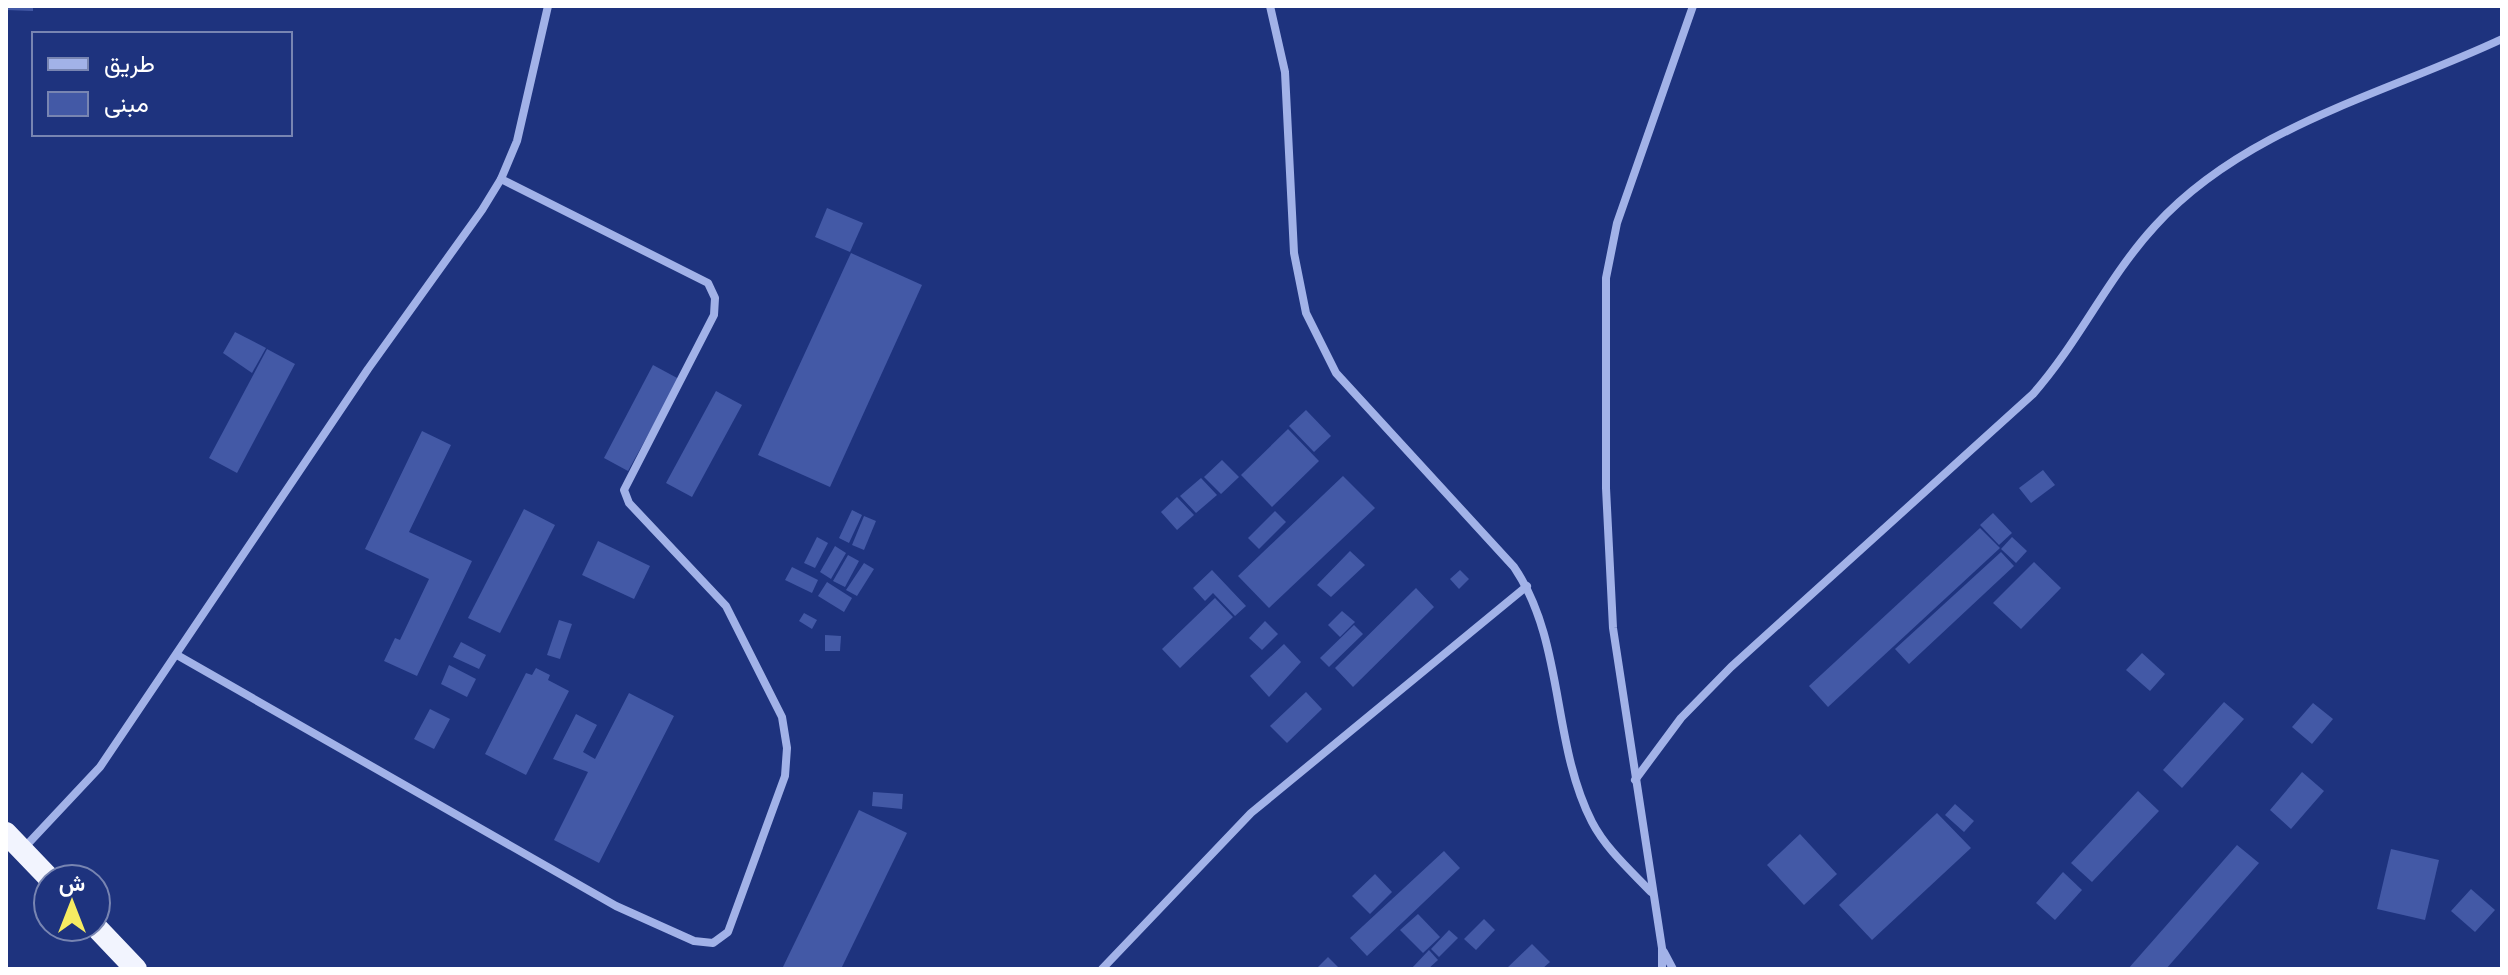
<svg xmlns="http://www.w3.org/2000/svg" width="2508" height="975" font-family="'Golos Text',Vazirmatn,sans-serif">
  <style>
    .building { fill: #4359a6 }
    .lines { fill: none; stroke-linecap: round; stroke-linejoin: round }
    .minor { stroke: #a2b2e8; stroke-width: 8 }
    .trunk { stroke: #f2f4fe; stroke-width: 22 }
  </style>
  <rect width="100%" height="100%" fill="#1e337e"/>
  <!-- building -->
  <g class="building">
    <path d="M 6,6 L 33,6 L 33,11 L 6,10 Z"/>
    <path d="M 827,208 L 863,223 L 850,252 L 815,237 Z"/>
    <path d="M 851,253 L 922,285 L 830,487 L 758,455 Z"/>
    <path d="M 235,332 L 266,348 L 252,373 L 223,353 Z"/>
    <path d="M 267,349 L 295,364 L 237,473 L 209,458 Z"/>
    <path d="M 653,365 L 679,379 L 628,471 L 604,458 Z"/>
    <path d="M 716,391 L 742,405 L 692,497 L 666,483 Z"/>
    <path d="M 1306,410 L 1331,436 L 1314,452 L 1289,426 Z"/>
    <path d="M 1288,429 L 1319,461 L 1272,507 L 1241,475 Z"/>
    <path d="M 422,431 L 451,445 L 409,532 L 472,561 L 417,676 L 384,661 L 395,638 L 400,640 L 429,579 L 365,549 Z"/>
    <path d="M 1222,460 L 1239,477 L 1221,494 L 1204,477 Z"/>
    <path d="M 2043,470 L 2055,485 L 2031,503 L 2019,488 Z"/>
    <path d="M 1343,476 L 1375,508 L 1269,608 L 1238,576 Z"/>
    <path d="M 1201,478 L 1217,495 L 1196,513 L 1180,496 Z"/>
    <path d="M 1177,497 L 1194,515 L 1177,530 L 1161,512 Z"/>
    <path d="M 524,509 L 555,525 L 500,633 L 468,618 Z"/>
    <path d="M 852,510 L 862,515 L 849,543 L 839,538 Z"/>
    <path d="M 1275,511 L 1286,522 L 1259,549 L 1248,538 Z"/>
    <path d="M 1993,513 L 2012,533 L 1999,545 L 1980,525 Z"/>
    <path d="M 864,516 L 876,521 L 864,550 L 852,545 Z"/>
    <path d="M 1980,528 L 2000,548 L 1828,707 L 1809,686 Z"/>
    <path d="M 817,537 L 828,543 L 815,568 L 804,563 Z"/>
    <path d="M 2012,537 L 2027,551 L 2016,563 L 2001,549 Z"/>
    <path d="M 598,541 L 650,566 L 634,599 L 582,575 Z"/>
    <path d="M 835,546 L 846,553 L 831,579 L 820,572 Z"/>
    <path d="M 1350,551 L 1365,565 L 1331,597 L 1317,585 Z"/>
    <path d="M 2001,552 L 2014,566 L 1909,664 L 1895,649 Z"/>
    <path d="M 848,555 L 859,561 L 845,587 L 833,581 Z"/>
    <path d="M 2034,562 L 2061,588 L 2021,629 L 1993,603 Z"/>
    <path d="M 864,563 L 874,569 L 857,596 L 846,590 Z"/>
    <path d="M 792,567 L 818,580 L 812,593 L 785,580 Z"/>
    <path d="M 1212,570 L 1246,606 L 1235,616 L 1213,593 L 1205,601 L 1193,588 Z"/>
    <path d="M 1460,570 L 1469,579 L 1459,589 L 1450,579 Z"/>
    <path d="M 827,582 L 852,598 L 844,612 L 818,596 Z"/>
    <path d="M 1416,588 L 1434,607 L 1353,687 L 1335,668 Z"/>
    <path d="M 1215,598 L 1233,617 L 1180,668 L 1162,649 Z"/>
    <path d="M 1342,611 L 1355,622 L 1340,637 L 1328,625 Z"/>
    <path d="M 804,613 L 817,620 L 812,629 L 799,621 Z"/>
    <path d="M 559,620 L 572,624 L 560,659 L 547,655 Z"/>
    <path d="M 1265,621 L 1278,634 L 1262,650 L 1249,638 Z"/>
    <path d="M 1354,625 L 1363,634 L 1329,667 L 1320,658 Z"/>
    <path d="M 825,635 L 841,636 L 840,651 L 825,651 Z"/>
    <path d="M 461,642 L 486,655 L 479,669 L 453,657 Z"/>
    <path d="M 1284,644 L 1301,662 L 1269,697 L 1250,676 Z"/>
    <path d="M 2142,653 L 2165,674 L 2150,691 L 2126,670 Z"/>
    <path d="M 449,665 L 476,679 L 467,697 L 441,684 Z"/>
    <path d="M 536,668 L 550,675 L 548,680 L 569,691 L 526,775 L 485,754 L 526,673 L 532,675 Z"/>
    <path d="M 1306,692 L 1322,709 L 1287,743 L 1270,726 Z"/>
    <path d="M 629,693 L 674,716 L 599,863 L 554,840 L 588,772 L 553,759 L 576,714 L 597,725 L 583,752 L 595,759 Z"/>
    <path d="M 2224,702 L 2244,719 L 2182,788 L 2163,770 Z"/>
    <path d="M 2313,703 L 2333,719 L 2312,744 L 2292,727 Z"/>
    <path d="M 430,709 L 450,719 L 434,749 L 414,739 Z"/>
    <path d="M 2302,772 L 2324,791 L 2291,829 L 2270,810 Z"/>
    <path d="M 2138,791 L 2159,811 L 2092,882 L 2071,863 Z"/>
    <path d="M 873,792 L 903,794 L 902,809 L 872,806 Z"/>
    <path d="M 1955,804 L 1974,821 L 1964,832 L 1945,815 Z"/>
    <path d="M 859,810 L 907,833 L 841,969 L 782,969 Z"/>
    <path d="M 1937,813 L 1971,848 L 1872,940 L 1839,905 Z"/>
    <path d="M 1800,834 L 1837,874 L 1804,905 L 1767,865 Z"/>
    <path d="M 2237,845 L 2259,863 L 2166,969 L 2128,969 Z"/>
    <path d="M 2391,849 L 2439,860 L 2425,920 L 2377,909 Z"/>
    <path d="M 1444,851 L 1460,868 L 1367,956 L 1350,938 Z"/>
    <path d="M 2063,872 L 2082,890 L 2055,920 L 2036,903 Z"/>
    <path d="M 1375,874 L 1392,892 L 1370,914 L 1352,896 Z"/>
    <path d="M 2471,889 L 2495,910 L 2475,932 L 2451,911 Z"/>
    <path d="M 1418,914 L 1440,937 L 1423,953 L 1400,930 Z"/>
    <path d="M 1484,919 L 1495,930 L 1476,950 L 1464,939 Z"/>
    <path d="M 1449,930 L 1458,938 L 1439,957 L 1431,949 Z"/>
    <path d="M 1532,944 L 1550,962 L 1542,969 L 1506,969 Z"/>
    <path d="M 1429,950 L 1438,960 L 1428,969 L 1411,969 Z"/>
    <path d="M 1328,957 L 1340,969 L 1316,969 Z"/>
  </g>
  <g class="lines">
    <!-- minor -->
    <g class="minor">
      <path d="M 1270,6 L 1285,72 L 1294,253 L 1306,313 L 1336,373 L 1514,567 C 1565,642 1551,742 1592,822 C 1606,849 1630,870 1651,892"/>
      <path d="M 177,655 L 616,906 L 694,941 L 713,943 L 728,932 L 785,776 L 787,748 L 782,717 L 726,606 L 629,503 L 624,490 L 714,315 L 715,298 L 708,283 L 501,179"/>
      <path d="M 1635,780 L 1681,718 L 1731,667 L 2033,394 C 2079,342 2108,277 2155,226 C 2245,127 2385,94 2502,39"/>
      <path d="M 23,849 L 100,767 L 368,369 L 482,210 L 501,179 L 517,141 L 548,6"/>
      <path d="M 1664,952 L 1673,969"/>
      <path d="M 1102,969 L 1251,813 L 1527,586"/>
      <path d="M 1662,969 L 1662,948 L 1613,628 L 1606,488 L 1606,278 L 1617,223 L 1693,6"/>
    </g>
    <!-- trunk -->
    <g class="trunk">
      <path d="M 6,833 L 50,879"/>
      <path d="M 96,927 L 136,969"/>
    </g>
  </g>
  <!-- border -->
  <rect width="2508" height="975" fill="none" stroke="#ffffff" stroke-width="16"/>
  <!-- legend -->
  <rect x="32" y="32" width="260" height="104" fill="#1e337e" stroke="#7885b2" stroke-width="2"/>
  <rect x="48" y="58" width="40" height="12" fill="#a2b2e8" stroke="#7885b2" stroke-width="2"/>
  <text x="104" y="72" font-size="24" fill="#ffffff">طريق</text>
  <rect x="48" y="92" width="40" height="24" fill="#4359a6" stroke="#7885b2" stroke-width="2"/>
  <text x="104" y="112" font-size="24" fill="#ffffff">مبنى</text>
  <!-- north arrow -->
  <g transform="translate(72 903)"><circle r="38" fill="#1e337e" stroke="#7885b2" stroke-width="2"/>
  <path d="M0-6L14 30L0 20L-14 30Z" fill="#f6ec62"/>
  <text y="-12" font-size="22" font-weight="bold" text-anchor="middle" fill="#ffffff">ش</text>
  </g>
</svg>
